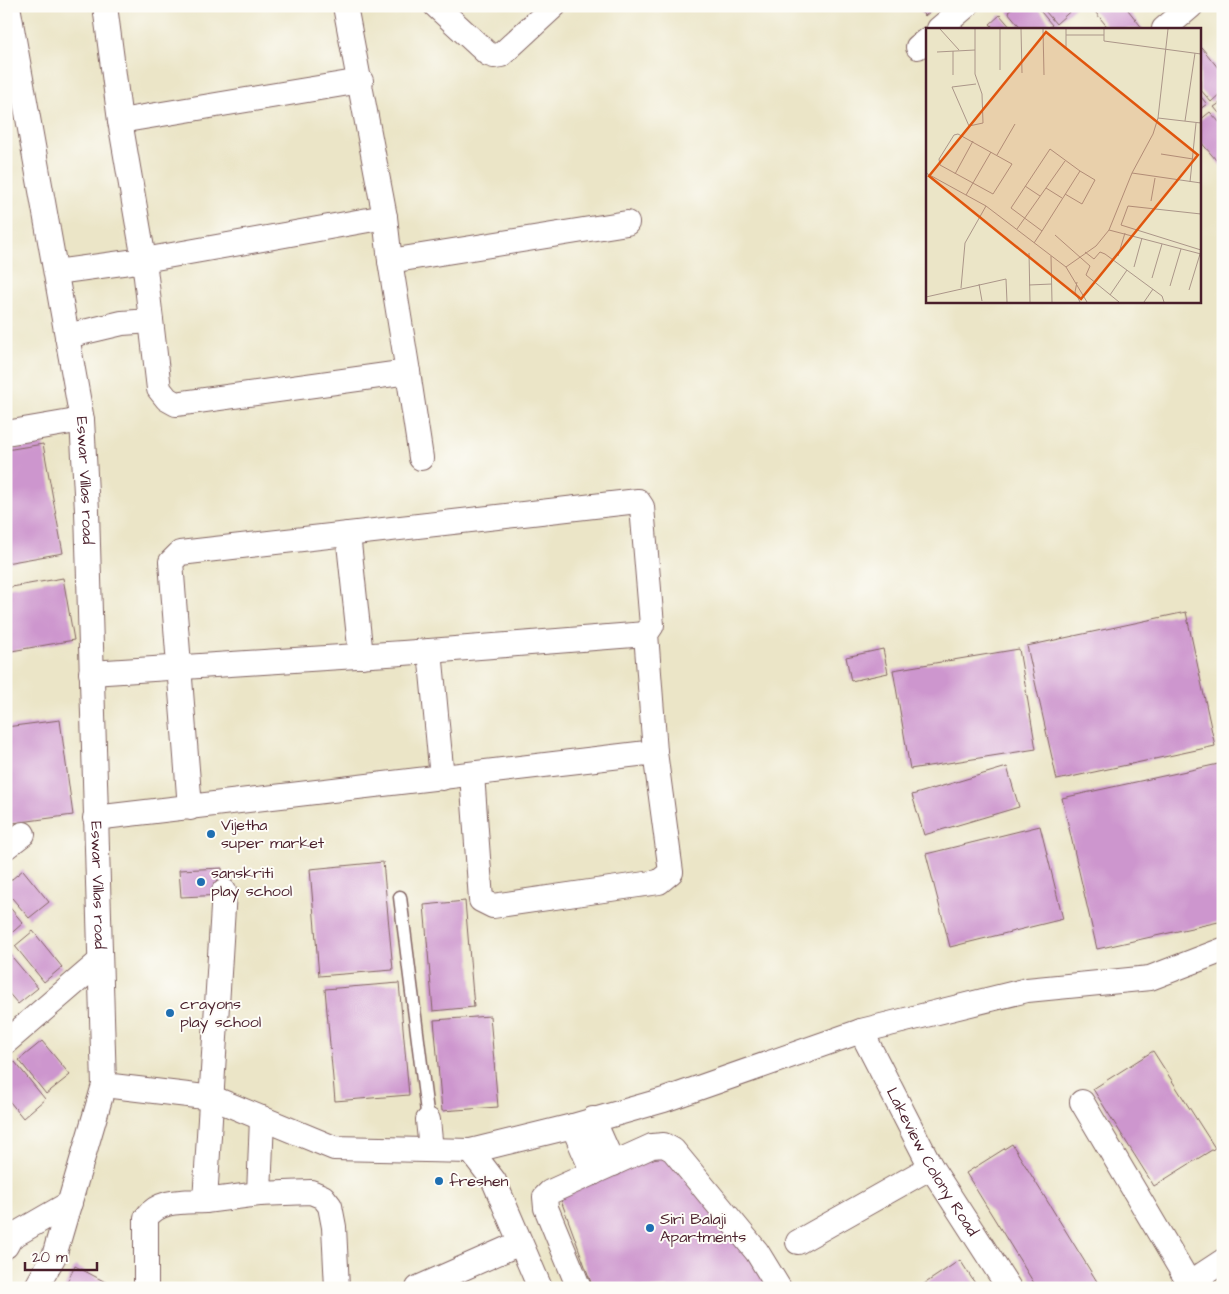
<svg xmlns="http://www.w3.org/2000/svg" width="1229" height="1294" font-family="'Architects Daughter',sans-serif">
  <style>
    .building { fill: #cd96ce }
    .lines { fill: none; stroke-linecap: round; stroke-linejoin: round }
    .service-casing { stroke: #826462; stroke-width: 15 }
    .minor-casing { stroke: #826462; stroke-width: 26 }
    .service { stroke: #fff; stroke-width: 12 }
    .minor { stroke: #fff; stroke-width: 24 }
    .poi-dot { fill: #1f6fb2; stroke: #fdfcf7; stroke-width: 2 }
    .labels { text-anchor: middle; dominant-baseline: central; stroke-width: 4; stroke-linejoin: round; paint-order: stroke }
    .street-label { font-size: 16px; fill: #4a1f2b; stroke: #fdfcf7 }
    .poi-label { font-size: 16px; fill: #4a1f2b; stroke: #fdfcf7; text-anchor: start }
    .inset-road { fill: none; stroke: #ab9689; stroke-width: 1 }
    .view { fill: #e0560e; fill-opacity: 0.15; stroke: #e0560e; stroke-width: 2.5 }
    .inset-edge { fill: none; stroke: #4a1f2b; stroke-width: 2.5 }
  </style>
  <rect width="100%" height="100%" fill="#fdfcf7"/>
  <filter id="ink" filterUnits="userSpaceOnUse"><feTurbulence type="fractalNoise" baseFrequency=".02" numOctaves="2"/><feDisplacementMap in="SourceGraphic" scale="10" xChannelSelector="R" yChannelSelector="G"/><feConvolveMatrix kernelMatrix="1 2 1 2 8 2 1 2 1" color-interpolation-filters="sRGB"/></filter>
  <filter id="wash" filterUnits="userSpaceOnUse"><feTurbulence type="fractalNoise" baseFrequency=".0096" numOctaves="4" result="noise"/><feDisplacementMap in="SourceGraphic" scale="20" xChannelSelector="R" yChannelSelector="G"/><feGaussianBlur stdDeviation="1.12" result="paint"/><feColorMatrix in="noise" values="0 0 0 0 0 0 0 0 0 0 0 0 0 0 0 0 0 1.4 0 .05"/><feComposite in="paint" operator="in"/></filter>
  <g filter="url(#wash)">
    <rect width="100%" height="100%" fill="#ebe5c7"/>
    <g id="blocks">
      <!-- building -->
      <g class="building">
        <path d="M 916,6 L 937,6 L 925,16 Z"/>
        <path d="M 1016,6 L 1036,6 L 1052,25 L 1048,29 L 1022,29 L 1008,12 Z"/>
        <path d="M 1041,6 L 1076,6 L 1056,24 Z"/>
        <path d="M 1094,6 L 1125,6 L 1143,29 L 1109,29 L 1092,8 Z"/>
        <path d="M 1000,15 L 1012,29 L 988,29 L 992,26 L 990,24 Z"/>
        <path d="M 1202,48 L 1223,74 L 1223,91 L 1211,102 L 1200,89 L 1200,50 Z"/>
        <path d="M 1200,96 L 1207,104 L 1200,109 Z"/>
        <path d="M 1223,101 L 1223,118 L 1214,107 Z"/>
        <path d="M 1210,112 L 1223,126 L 1222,167 L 1200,141 L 1200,120 Z"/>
        <path d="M 43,444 L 63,553 L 6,563 L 6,450 Z"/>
        <path d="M 63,578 L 74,640 L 6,652 L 6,588 Z"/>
        <path d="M 1186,612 L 1215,746 L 1057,780 L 1027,646 Z"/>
        <path d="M 883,649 L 888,673 L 851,681 L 846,657 Z"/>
        <path d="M 1019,649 L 1036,749 L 910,769 L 893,670 Z"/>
        <path d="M 60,720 L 73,815 L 6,824 L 6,727 Z"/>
        <path d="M 1223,763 L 1223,921 L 1097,949 L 1062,798 Z"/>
        <path d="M 1007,767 L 1019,807 L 924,835 L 912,795 Z"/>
        <path d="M 1040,826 L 1063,919 L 950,947 L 926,854 Z"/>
        <path d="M 383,862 L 393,970 L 319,976 L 310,869 Z"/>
        <path d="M 222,868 L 223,895 L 181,897 L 179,870 Z"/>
        <path d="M 23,870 L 49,902 L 29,918 L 6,891 L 6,884 Z"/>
        <path d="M 465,901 L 474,1007 L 433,1011 L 424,905 Z"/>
        <path d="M 6,903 L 23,923 L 6,938 Z"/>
        <path d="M 33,931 L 62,967 L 44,982 L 15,946 Z"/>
        <path d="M 8,952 L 38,988 L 18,1004 L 6,990 L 6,954 Z"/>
        <path d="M 399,983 L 409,1095 L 335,1101 L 325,989 Z"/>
        <path d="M 490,1016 L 498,1107 L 442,1111 L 434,1020 Z"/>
        <path d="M 42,1041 L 70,1075 L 46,1094 L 19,1060 Z"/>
        <path d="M 1153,1051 L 1215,1148 L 1154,1186 L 1093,1089 Z"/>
        <path d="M 15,1062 L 45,1099 L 23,1118 L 6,1097 L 6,1069 Z"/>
        <path d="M 1012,1144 L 1101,1288 L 1037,1288 L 966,1173 Z"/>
        <path d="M 664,1149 L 754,1260 L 767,1285 L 761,1288 L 593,1288 L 559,1195 Z"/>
        <path d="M 960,1260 L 978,1288 L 918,1288 Z"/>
        <path d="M 75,1266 L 117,1288 L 64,1288 Z"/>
      </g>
    </g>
  </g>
  <g filter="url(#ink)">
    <use href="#blocks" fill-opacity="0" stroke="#826462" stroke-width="1"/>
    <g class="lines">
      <!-- service casing -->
      <g class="service-casing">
        <path id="service" d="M 400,897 L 428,1120"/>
      </g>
      <!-- minor casing -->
      <g class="minor-casing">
        <g id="minor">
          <path id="s1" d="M 8,6 L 82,420 L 87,511 L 104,1085 L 54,1256 L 36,1288"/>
          <path d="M 105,6 L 120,121 L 144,260 L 159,389 L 167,399 L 176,404 L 408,372 L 390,261 L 385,217 L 345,6"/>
          <path d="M 436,6 L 488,54 L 494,56 L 501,55 L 554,6"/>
          <path d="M 939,29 L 966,6"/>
          <path d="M 1164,29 L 1191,6"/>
          <path d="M 918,47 L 928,39"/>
          <path d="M 120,121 L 361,81"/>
          <path d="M 390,261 L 627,223"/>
          <path d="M 56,272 L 144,260 L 385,217"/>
          <path d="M 67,336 L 122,323 L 151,321"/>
          <path d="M 408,372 L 421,458"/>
          <path d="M 6,433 L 82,420"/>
          <path d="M 348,534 L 361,656"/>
          <path d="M 430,651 L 442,778"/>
          <path d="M 91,673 L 403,653 L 646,634"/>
          <path d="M 472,774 L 481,900 L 493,906 L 659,882 L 671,872 L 655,752"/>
          <path d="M 95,818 L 655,752 L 646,634 L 652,625 L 642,507 L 638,501 L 180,553 L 171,562 L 190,808"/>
          <path d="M 6,847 L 23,834"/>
          <path id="s2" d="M 861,1031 L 931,1167 L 1009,1288"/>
          <path d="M 6,1042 L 99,962"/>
          <path d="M 104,1085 L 213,1098 L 334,1148 L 471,1151 L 573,1126 L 664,1100 L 861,1031 L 1027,990 L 1150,978 L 1223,950"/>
          <path d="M 1082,1102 L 1189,1283"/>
          <path d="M 262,1118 L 259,1194 L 311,1192 L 323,1197 L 330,1206 L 334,1227 L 337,1288"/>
          <path d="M 593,1119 L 613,1164"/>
          <path d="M 428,1120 L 431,1150"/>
          <path d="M 573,1126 L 593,1173"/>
          <path d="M 471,1151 L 494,1181 L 540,1288"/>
          <path d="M 205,1201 L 259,1194"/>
          <path d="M 798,1242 L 931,1167"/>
          <path d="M 6,1246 L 11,1237 L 70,1203"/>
          <path d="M 146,1288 L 146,1218 C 160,1199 184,1202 205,1201 L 224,891"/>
          <path d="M 418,1288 L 520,1243"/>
          <path d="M 579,1288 L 546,1208 L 545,1197 L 550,1192 L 652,1146 L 664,1145 L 673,1150 L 757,1252 L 779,1288"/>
          <path d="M 1182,1288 L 1223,1261"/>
        </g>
      </g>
      <!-- service -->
      <use href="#service" class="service"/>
      <!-- minor -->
      <use href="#minor" class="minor"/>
    </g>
  </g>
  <!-- markers -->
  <g class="poi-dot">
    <circle cx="211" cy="834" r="5"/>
    <circle cx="201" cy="882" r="5"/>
    <circle cx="170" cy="1013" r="5"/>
    <circle cx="439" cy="1181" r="5"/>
    <circle cx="650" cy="1228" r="5"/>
  </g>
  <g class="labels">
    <!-- street labels -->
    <g class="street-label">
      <text stroke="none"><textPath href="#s1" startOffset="481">Eswar Villas road</textPath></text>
      <text stroke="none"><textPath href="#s1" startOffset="886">Eswar Villas road</textPath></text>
      <text stroke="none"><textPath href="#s2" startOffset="149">Lakeview Colony Road</textPath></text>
    </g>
    <!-- poi labels -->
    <g class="poi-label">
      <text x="221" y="825">Vijetha<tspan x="221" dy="18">super market</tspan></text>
      <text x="211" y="873">sanskriti<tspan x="211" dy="18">play school</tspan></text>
      <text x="180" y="1004">crayons<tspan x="180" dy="18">play school</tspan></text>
      <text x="449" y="1181">freshen</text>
      <text x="660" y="1219">Siri Balaji<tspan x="660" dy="18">Apartments</tspan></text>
    </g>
  </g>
  <!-- overview -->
  <g transform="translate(926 28)">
    <rect width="275" height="275" fill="#ebe5c7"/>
    <path class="inset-road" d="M 14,1 L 33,22M 49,1 L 49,46 L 56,66 L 57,95 L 43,98 L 26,59 L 50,56M 74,1 L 74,42M 95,1 L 96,45M 117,1 L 118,47M 140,1 L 140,21M 178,1 L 178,13 L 275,26M 140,7 L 178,7M 11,24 L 49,22M 27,47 L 27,23M 232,90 L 275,95M 259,93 L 269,25M 32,106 L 86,136 L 67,166 L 14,137 L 13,131 L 28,107 ZM 235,126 L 267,131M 71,127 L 89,96M 0,145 L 60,178 L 140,239 L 161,274M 206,145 L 275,155M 29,146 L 47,113M 264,154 L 270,95M 99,158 L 114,168M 120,160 L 136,170M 139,166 L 156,176 L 169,152 L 154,143M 40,167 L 65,124M 225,173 L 229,150M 275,186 L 202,178 L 195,197 L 275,222M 91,201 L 139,133M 183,202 L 275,226M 129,207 L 164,238 L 160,247 L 193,274M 108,215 L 116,203 L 154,143 L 124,121 L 85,180 L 116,203M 159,224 L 168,231 L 174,224 L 179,226 L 236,268 L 238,274M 103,225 L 104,274M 125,228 L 126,274M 192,228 L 199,205M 140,239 L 170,218 L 183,202 L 206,145 L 227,106 L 232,90 L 242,1M 208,239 L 216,210M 226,250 L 236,216M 151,254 L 149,264 L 154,274M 53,256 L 56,273M 103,257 L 126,256M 244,258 L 255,221M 35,260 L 39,215 L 60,178M 263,262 L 274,226M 184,267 L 201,242M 0,269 L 80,251 L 81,274M 218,274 L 227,261"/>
    <path class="view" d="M 120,4 L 272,127 L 155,271 L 3,148 Z"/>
    <rect width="275" height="275" class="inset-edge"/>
  </g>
  <!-- margin -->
  <rect width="1229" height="1294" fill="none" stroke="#fdfcf7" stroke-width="25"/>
  <!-- scale -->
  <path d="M25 1262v8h72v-8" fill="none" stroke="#4a1f2b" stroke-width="2.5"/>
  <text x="32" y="1262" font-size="15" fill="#4a1f2b" stroke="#fdfcf7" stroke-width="4" paint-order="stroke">20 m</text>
</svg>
